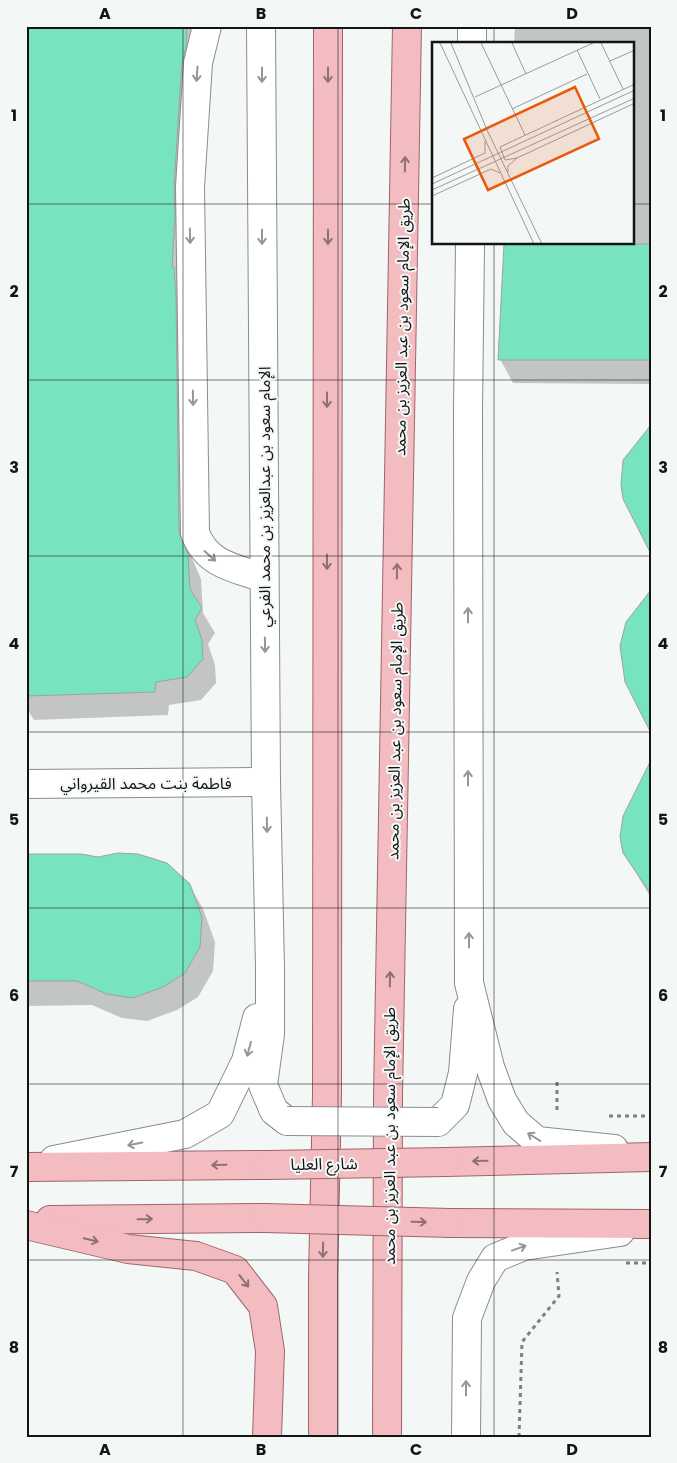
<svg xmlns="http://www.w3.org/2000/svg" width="677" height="1463" font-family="Poppins,'Noto Sans Arabic',sans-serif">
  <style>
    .shadow { fill: #0003 }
    .building { fill: #77e3c0; stroke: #9ea2a0 }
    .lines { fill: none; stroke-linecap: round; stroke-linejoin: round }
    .minor-casing { stroke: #898d8b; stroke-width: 30 }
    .major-casing { stroke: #9f6569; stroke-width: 30 }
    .path { stroke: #7e8180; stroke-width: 3; stroke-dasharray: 4 4; stroke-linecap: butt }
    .minor { stroke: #fff; stroke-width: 28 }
    .major { stroke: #f3bcc1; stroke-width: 28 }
    .minor-bridge-casing { stroke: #898d8b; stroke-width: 30; stroke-linecap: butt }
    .major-bridge-casing { stroke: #9f6569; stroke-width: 30; stroke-linecap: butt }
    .minor-bridge { stroke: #fff; stroke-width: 28 }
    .major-bridge { stroke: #f3bcc1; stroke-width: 28 }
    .oneway { stroke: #959695 }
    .oneway2 { stroke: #8e7173 }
    .grid { fill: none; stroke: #131514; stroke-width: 1; stroke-opacity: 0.55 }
    .labels { text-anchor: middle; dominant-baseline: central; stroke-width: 4; stroke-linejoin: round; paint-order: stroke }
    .street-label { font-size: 16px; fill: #131514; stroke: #f3f7f6 }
    .inset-road { fill: none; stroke: #999d9c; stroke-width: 1 }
    .view { fill: #e8590c; fill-opacity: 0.15; stroke: #e8590c; stroke-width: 2.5 }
    .inset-edge { fill: none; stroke: #131514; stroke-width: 2.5 }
    .neatline { fill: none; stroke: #131514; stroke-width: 2 }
    .grid-label { font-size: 16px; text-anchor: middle; font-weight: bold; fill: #131514 }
  </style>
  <rect width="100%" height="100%" fill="#f3f7f6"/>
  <!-- shadow -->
  <g class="shadow">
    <path d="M 26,26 L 201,26 L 189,323 L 192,558 L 201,579 L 203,613 L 215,633 L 208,644 L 215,665 L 216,683 L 201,700 L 169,705 L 168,715 L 34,720 L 26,707 Z"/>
    <path d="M 515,26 L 651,26 L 651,384 L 513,383 L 500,359 L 505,244 L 633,244 L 633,44 L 514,44 Z"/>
    <path d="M 651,784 L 651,898 L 624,853 Z"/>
    <path d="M 26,855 L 189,884 L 203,909 L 215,942 L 213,971 L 198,997 L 177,1010 L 147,1021 L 122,1018 L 92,1005 L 26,1006 Z"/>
  </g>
  <!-- building -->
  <g class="building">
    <path d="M 26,26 L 187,26 L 186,48 L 182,62 L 174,186 L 175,216 L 172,267 L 174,267 L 176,298 L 179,533 L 188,554 L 190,589 L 202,608 L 195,620 L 202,640 L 203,659 L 187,677 L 156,682 L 155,692 L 26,696 Z"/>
    <path d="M 504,244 L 651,244 L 651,360 L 498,360 Z"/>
    <path d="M 651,425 L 651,554 L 623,499 L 621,485 L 623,460 Z"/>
    <path d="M 651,590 L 651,733 L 625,682 L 620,646 L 626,622 Z"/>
    <path d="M 651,760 L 651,894 L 623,853 L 620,837 L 623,816 Z"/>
    <path d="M 118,853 L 138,854 L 167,863 L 190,884 L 202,917 L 200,947 L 185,973 L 163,987 L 133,998 L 107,994 L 77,981 L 26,981 L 26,854 L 81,854 L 98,857 Z"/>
  </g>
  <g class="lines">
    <!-- minor casing -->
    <g class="minor-casing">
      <g id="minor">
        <path d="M 207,26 L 198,63 L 190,187 L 195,533 C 207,565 235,568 264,578"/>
        <path d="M 261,26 L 266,782 L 270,968 L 270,1034 L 263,1085 L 274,1111 L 287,1121"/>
        <path d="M 472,44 L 472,26"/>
        <path d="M 470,244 L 468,411 L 469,983 L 490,1067 L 502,1100 L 516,1123 L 537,1141 L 614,1149"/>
        <path d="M 26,784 L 266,782"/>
        <path d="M 438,1122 L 455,1105 L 463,1073 L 468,1009"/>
        <path d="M 54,1160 L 185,1134 L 220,1114 L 246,1061 L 257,1018"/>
        <path d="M 466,1437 L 467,1318 L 481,1281 L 495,1258 L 524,1246 L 620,1232"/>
      </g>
    </g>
    <!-- major casing -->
    <g class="major-casing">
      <g id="major">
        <path d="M 446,1162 L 651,1157"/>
        <path d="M 26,1167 L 268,1165"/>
        <path d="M 50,1220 L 265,1218"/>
        <path d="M 450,1223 L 651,1224"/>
        <path d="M 26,1225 L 128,1249 L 196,1256 L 235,1270 L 263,1306 L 270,1351 L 267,1437"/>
        <path d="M 323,1437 L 323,1276 L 327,1096 L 328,26"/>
        <path d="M 387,1437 L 388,1097 L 407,26"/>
      </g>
    </g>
    <!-- path -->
    <g class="path">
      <path d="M 557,1082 L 557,1112"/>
      <path d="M 609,1116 L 651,1116"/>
      <path d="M 626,1263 L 651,1263"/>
      <path d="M 519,1437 L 522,1342 L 559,1296 L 557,1272"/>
    </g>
    <!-- minor -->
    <use href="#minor" class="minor"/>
    <!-- major -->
    <use href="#major" class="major"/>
    <!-- minor-bridge casing -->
    <g class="minor-bridge-casing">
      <path id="minor-bridge" d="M 287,1121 L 438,1122"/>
    </g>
    <!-- major-bridge casing -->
    <g class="major-bridge-casing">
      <g id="major-bridge">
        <path d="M 268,1165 L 446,1162"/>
        <path d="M 265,1218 L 450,1223"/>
      </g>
    </g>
    <!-- minor-bridge -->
    <use href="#minor-bridge" class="minor-bridge"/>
    <!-- major-bridge -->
    <use href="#major-bridge" class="major-bridge"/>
  </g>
  <!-- one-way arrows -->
  <defs><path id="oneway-shaft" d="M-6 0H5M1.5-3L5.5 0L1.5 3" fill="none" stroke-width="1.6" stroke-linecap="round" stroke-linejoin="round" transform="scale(1.25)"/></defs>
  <g class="oneway">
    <use href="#oneway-shaft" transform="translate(197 74) rotate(94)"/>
    <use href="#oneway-shaft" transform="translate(262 75) rotate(90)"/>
    <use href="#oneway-shaft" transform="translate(190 236) rotate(89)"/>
    <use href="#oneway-shaft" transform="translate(262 237) rotate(90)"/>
    <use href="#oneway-shaft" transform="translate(193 398) rotate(89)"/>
    <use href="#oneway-shaft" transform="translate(210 556) rotate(42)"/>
    <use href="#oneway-shaft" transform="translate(468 615) rotate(-90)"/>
    <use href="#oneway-shaft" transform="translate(265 645) rotate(89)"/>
    <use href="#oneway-shaft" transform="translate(468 778) rotate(-90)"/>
    <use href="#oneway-shaft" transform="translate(267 825) rotate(89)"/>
    <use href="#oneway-shaft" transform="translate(469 940) rotate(-90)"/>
    <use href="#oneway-shaft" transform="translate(249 1049) rotate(105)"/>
    <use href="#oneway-shaft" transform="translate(534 1137) rotate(-148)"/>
    <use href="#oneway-shaft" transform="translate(135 1144) rotate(169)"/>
    <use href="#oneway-shaft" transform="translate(519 1248) rotate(-20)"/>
    <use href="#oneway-shaft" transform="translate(466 1388) rotate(-90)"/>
  </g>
  <g class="oneway2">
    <use href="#oneway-shaft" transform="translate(328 75) rotate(90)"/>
    <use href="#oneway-shaft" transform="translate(405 164) rotate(-89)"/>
    <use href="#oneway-shaft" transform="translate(328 237) rotate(90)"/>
    <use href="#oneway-shaft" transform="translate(327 400) rotate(90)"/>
    <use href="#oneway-shaft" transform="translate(327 562) rotate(90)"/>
    <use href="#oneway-shaft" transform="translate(397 571) rotate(-89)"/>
    <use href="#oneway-shaft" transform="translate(390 979) rotate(-89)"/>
    <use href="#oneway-shaft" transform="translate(480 1161) rotate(179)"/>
    <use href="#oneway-shaft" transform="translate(219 1165) rotate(179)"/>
    <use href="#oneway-shaft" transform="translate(145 1219) rotate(-1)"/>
    <use href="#oneway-shaft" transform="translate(419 1222) rotate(1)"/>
    <use href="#oneway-shaft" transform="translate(91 1240) rotate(13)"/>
    <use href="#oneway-shaft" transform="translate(323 1250) rotate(91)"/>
    <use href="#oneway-shaft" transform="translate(244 1281) rotate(52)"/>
  </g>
  <!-- grid -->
  <path class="grid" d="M 183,26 L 183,1437M 338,26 L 338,1437M 494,26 L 494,44M 26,204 L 433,204M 633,204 L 651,204M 494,244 L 494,1437M 26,380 L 651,380M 26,556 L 651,556M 26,732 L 651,732M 26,908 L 651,908M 26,1084 L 651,1084M 26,1260 L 651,1260"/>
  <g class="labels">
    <!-- street labels -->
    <g class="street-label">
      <text transform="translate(402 327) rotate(-89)">طريق الإمام سعود بن عبد العزيز بن محمد</text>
      <text transform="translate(264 497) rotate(-90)">الإمام سعود بن عبدالعزيز بن محمد الفرعي</text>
      <text transform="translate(395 731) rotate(-89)">طريق الإمام سعود بن عبد العزيز بن محمد</text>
      <text x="146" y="783">فاطمة بنت محمد القيرواني</text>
      <text transform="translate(389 1136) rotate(-90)">طريق الإمام سعود بن عبد العزيز بن محمد</text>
      <text transform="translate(324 1164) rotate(-1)">شارع العليا</text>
    </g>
  </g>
  <!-- overview -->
  <g transform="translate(432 42)">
    <rect width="202" height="202" fill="#f3f7f6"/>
    <path class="inset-road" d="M 8,1 L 102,202M 19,1 L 55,88 L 110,202M 49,1 L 93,93M 80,1 L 94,32M 169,1 L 191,47M 145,8 L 168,57M 178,19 L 203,8M 43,55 L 161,1M 80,67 L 155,32M 85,116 L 73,118 L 68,105 L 203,42M 76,130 L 76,124 L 85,116 L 203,61M 0,136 L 53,111 L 53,99M 0,142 L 203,48M 0,148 L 203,56M 0,154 L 59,127 L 68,131"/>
    <path class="view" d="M 143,45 L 167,97 L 56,148 L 32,97 Z"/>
    <rect width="202" height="202" class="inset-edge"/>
  </g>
  <!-- border -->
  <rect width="677" height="1463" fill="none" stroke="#f3f7f6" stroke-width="55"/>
  <rect x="28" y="28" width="622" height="1408" class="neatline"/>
  <g class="grid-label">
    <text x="105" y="19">A</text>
    <text x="261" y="19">B</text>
    <text x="416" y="19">C</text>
    <text x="572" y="19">D</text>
    <text x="14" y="121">1</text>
    <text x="663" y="121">1</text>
    <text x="14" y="297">2</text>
    <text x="663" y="297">2</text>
    <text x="14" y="473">3</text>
    <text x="663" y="473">3</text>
    <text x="14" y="649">4</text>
    <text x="663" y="649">4</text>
    <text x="14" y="825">5</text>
    <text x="663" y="825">5</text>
    <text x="14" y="1001">6</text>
    <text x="663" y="1001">6</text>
    <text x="14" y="1177">7</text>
    <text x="663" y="1177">7</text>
    <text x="14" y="1353">8</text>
    <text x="663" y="1353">8</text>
    <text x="105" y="1455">A</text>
    <text x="261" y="1455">B</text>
    <text x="416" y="1455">C</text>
    <text x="572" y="1455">D</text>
  </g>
</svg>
